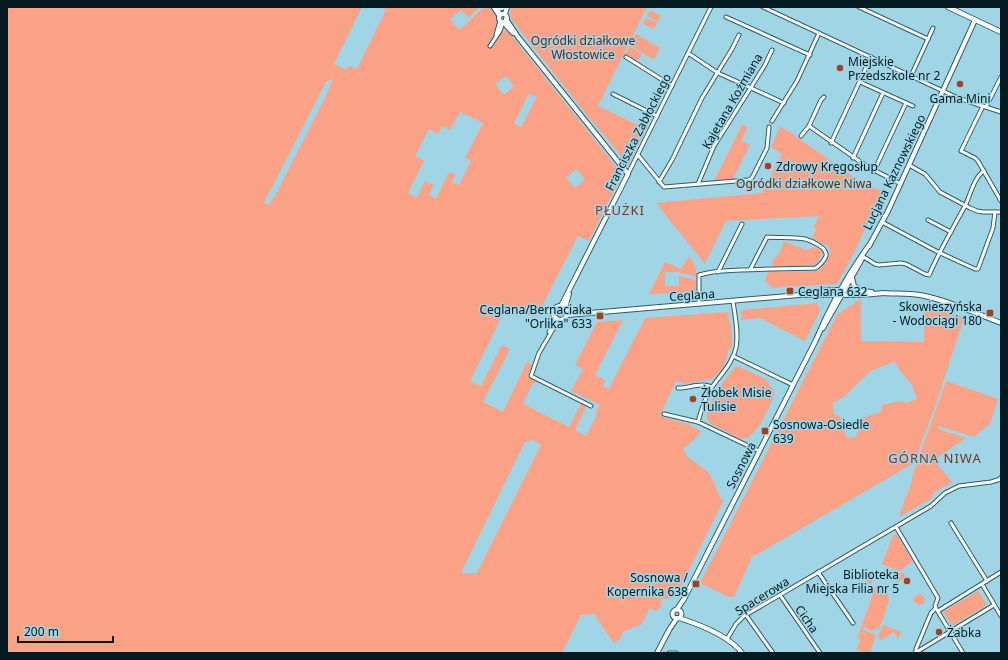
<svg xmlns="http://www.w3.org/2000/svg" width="1008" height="660" font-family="'Noto Sans',sans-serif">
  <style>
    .green { fill: #fba186; fill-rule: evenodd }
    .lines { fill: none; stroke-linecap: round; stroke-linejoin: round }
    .minor-casing { stroke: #295d6b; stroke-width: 5 }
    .tertiary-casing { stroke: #295d6b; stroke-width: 6 }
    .secondary-casing { stroke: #295d6b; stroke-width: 6 }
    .minor { stroke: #fff; stroke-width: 3 }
    .tertiary { stroke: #fff; stroke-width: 4 }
    .secondary { stroke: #fff; stroke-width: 4.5 }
    .poi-dot { fill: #a73f1f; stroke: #9fd5e5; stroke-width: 1.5 }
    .labels { text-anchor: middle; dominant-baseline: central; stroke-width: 3; stroke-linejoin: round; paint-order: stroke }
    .park-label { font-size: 12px; fill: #6a250f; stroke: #9fd5e5 }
    .poi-label { font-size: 12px; fill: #061b21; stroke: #9fd5e5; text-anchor: start }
    .street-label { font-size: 12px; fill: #061b21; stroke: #9fd5e5 }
    .neighbourhood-label { font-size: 13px; letter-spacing: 1px; fill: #7a3622; stroke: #9fd5e5 }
  </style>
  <rect width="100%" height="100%" fill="#9fd5e5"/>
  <!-- green -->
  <g class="green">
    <path d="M 7,7 L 362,7 L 334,64 L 346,70 L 349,66 L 357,69 L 386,10 L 383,9 L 384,7 L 480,7 L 468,18 L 461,10 L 450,19 L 459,30 L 470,21 L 470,20 L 484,7 L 489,7 L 496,16 L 498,23 L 489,45 L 493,47 L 502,31 L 505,30 L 508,31 L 621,173 L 621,177 L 589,241 L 578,236 L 537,316 L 521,314 L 505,310 L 470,381 L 481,386 L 502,345 L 510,349 L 483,402 L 503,412 L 527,362 L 532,365 L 528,377 L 537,382 L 532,384 L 523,404 L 569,427 L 581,404 L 586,407 L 575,430 L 586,436 L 597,414 L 596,412 L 600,405 L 571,391 L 583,369 L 575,365 L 597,322 L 623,320 L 595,375 L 605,380 L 603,386 L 609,389 L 645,318 L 728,312 L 729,321 L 731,324 L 732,341 L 732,347 L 728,351 L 727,358 L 722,369 L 712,379 L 685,384 L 676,381 L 660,416 L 690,425 L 701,431 L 695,439 L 683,449 L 687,456 L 708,472 L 715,485 L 721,499 L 724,500 L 675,598 L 661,599 L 661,607 L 656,611 L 650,608 L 642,624 L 623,632 L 620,639 L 614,643 L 597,619 L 595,614 L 581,615 L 562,653 L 7,653 ZM 506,76 L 514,86 L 504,95 L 495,84 ZM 333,79 L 325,98 L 274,198 L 273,198 L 269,205 L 264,203 L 326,82 ZM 529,94 L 537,97 L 521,127 L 514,123 ZM 460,112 L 483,123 L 465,158 L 471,161 L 459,185 L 452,182 L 456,175 L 449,172 L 436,199 L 429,195 L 434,185 L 425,181 L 417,198 L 408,193 L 424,161 L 415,156 L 429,129 L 438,134 L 442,126 L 450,130 ZM 576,169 L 585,180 L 575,188 L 566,178 ZM 533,440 L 541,445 L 477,573 L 461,573 L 525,442 Z"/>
    <path d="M 512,7 L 647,7 L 598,106 L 646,129 L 629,165 L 586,114 L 511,19 L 510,11 Z"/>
    <path d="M 650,10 L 661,16 L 658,22 L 647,16 Z"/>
    <path d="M 646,18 L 657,23 L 654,29 L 643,24 Z"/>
    <path d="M 636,34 L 660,48 L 654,60 L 630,45 Z"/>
    <path d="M 630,46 L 642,54 L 637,62 L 625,54 Z"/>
    <path d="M 742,125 L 748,127 L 741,141 L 750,145 L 733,179 L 714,181 Z"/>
    <path d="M 780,127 L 788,131 L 861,182 L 883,192 L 852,257 L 837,284 L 773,288 L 765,281 L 768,272 L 818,271 L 822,268 L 831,252 L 828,246 L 813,239 L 812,237 L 816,230 L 814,226 L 819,216 L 726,221 L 705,264 L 656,203 L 762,193 L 782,154 L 771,147 Z"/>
    <path d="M 784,241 L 805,250 L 815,247 L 823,252 L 818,262 L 813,265 L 774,267 L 772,261 L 780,253 Z"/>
    <path d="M 689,256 L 695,266 L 697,275 L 695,276 L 679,273 L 679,272 L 665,272 L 665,286 L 679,286 L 679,276 L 696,280 L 696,292 L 649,294 L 665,262 L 681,269 Z"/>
    <path d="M 861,300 L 861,341 L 924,342 L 924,305 L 927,305 L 964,318 L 936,404 L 914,463 L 756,555 L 753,555 L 734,597 L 729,597 L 700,583 L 837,315 L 857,301 ZM 895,361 L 898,368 L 912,385 L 917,399 L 906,403 L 901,401 L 882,405 L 881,412 L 862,418 L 856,437 L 847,438 L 840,417 L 834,414 L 833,403 L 844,397 L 859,382 L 871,371 Z"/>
    <path d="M 817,303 L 821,309 L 805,341 L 760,318 L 740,320 L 742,318 L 741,312 L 742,310 Z"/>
    <path d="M 736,366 L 742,368 L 766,379 L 775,394 L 761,424 L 749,437 L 741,439 L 711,424 L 706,417 L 711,402 L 718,389 Z"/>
    <path d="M 946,381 L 998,399 L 990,424 L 974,437 L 939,426 L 938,429 L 966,438 L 934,460 L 952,482 L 934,493 L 932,497 L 929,500 L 899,517 L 906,496 L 907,496 L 912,481 L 912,477 Z"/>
    <path d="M 896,534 L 913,561 L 900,571 L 882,564 L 893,536 Z"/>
    <path d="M 885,569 L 890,571 L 892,569 L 895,572 L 887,579 L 883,574 Z"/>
    <path d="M 902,572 L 906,577 L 897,583 L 894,578 Z"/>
    <path d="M 869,573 L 875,575 L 871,584 L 866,582 Z"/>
    <path d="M 876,585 L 878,586 L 877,590 C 884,588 889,592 889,600 C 885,611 880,642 864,626 L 863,630 L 876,635 L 870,653 L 866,653 L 856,650 L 860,640 L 857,639 Z"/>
    <path d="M 978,591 L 987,605 L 952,626 L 943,612 Z"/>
    <path d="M 920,593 L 925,599 L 923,605 L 920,604 L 919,605 L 914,602 L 913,599 Z"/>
    <path d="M 883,625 L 884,625 L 901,632 L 898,639 L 894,632 L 881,640 L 878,637 Z"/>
  </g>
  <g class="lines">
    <!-- minor casing -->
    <g class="minor-casing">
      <g id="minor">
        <path d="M 493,7 L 499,16"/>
        <path d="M 763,7 L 958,98 L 1001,112"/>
        <path d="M 859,7 L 928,39"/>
        <path d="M 496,8 L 501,14"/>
        <path d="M 726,17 L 810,55"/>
        <path d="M 496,35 L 500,21"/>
        <path d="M 490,46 L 500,31 L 503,22"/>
        <path d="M 688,53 L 718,73 L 784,103"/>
        <path d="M 626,57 L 672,86"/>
        <path d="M 911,76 L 933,28"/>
        <path d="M 860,82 L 913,106"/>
        <path d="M 613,94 L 657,116"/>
        <path d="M 983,106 L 961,151 L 975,158 L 978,161 L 1001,201"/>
        <path d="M 986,107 L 1001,77"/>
        <path d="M 772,121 L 797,81 L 819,33"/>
        <path d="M 809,126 L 868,167 L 901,184"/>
        <path d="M 801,136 L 809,126 L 821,100 L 824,97"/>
        <path d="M 831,143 L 871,57"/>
        <path d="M 638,155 L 664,187 L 748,180 L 751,179 L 754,174 L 767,148 L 769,127"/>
        <path d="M 853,158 L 883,93"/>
        <path d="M 909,165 L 925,174 L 940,192 L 970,208 L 977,211 L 983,212 L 1001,212"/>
        <path d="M 874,171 L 906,103"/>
        <path d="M 628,174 L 711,7"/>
        <path d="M 659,182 L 672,160 L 702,98 L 732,49 L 739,35"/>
        <path d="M 698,184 L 714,146 L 765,65 L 772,50"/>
        <path d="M 928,220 L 951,232"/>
        <path d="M 882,222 L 936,251 L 975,269 L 978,269 L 993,228 L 995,212"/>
        <path d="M 862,256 L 875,264 L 879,265 L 901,263 L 906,264 L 925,274 L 929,275 L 930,273 C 940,250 953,228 965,206 C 970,196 974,177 984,171"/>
        <path d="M 718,272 L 742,224"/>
        <path d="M 699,304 L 699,275 C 707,273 715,271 723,271 C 754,269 785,269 816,268 C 820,265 824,261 826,256 C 828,248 812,241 805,239 C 793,237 779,238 767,237 L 750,270"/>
        <path d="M 542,309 L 555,309"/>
        <path d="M 544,310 L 554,314"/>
        <path d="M 559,319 L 539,353 L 531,376 L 591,406"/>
        <path d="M 549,332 L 556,317"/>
        <path d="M 733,356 L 793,385"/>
        <path d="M 678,388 C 690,388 701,382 712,387"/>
        <path d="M 664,414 L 698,422 L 759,451"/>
        <path d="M 698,422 C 701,411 704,400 710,390 C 719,376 732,365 736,348 C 739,333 735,317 733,301"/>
        <path d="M 951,523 L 987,581"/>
        <path d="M 896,527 L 938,598 L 935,606 L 936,608 L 931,613 L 916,649 L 916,653"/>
        <path d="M 818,572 L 853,623"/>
        <path d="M 982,584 L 1001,616"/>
        <path d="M 780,595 L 820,653"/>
        <path d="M 937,610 L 963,653"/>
        <path d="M 938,611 L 1001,572"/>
        <path d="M 746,615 L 773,653"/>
        <path d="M 727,639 L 736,624 L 744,616 L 931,506 L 945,493 L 959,486 L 991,482 L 1001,479"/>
        <path d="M 669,653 L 676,653"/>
        <path d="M 915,653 L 994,605"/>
      </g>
    </g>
    <!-- tertiary casing -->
    <g class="tertiary-casing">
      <g id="tertiary">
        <path d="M 495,8 L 501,8 L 504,7"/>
        <circle cx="503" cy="18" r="4"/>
        <path d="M 505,14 L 507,7"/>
        <path d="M 506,19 L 518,37 L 628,174 L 561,306"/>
        <path d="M 503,22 L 513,33"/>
        <path d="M 869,246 L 888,211 L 975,20"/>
        <path d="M 852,278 L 854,286 L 860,290"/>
        <path d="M 807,293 C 826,289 853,290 872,292"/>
        <path d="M 883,293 C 895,294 907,293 920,295 C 947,300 975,313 1001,323"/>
        <circle cx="560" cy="313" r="7"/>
        <path d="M 565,308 L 569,294"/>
        <path d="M 567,310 L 580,312"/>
        <path d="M 567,315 L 799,295 L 862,295 L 884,293"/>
        <path d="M 823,328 L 863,257"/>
        <path d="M 1001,478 L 1001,479"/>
        <path d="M 677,609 L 684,599 L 816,340 C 830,306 848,274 870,244"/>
        <circle cx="677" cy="614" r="4.5"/>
        <path d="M 679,618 C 698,624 729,636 742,653"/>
        <path d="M 657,653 L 669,630 L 677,618"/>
      </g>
    </g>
    <!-- secondary casing -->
    <g class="secondary-casing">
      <path id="secondary" d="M 948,7 L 1001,32"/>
    </g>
    <!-- minor -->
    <use href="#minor" class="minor"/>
    <!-- tertiary -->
    <use href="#tertiary" class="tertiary"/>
    <!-- secondary -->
    <use href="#secondary" class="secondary"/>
  </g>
  <!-- markers -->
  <g class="poi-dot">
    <circle cx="840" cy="68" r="4"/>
    <circle cx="960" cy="84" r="4"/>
    <circle cx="768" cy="166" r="4"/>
    <rect x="786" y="287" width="8" height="8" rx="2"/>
    <rect x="986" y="309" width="8" height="8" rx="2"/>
    <rect x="596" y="312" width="8" height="8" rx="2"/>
    <circle cx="693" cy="399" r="4"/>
    <rect x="761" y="427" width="8" height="8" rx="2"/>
    <circle cx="907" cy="581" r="4"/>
    <rect x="692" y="580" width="8" height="8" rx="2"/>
    <circle cx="939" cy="632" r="4"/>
  </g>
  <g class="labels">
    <!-- park labels -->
    <g class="park-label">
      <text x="583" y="40">Ogródki działkowe<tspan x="583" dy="14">Włostowice</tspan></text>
      <text x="804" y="183">Ogródki działkowe Niwa</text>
    </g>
    <!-- poi labels -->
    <g class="poi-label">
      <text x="848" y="61">Miejskie<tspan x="848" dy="14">Przedszkole nr 2</tspan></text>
      <text x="960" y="98" text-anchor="middle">Gama Mini</text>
      <text x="776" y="166">Zdrowy Kręgosłup</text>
      <text x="798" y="291">Ceglana 632</text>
      <text x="982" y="306" text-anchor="end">Skowieszyńska<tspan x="982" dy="14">- Wodociągi 180</tspan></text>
      <text x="592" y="309" text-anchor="end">Ceglana/Bernaciaka<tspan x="592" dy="14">"Orlika" 633</tspan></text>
      <text x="701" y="392">Żłobek Misie<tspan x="701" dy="14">Tulisie</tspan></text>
      <text x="773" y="424">Sosnowa-Osiedle<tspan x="773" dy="14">639</tspan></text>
      <text x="899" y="574" text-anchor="end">Biblioteka<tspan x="899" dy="14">Miejska Filia nr 5</tspan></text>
      <text x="688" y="577" text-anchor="end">Sosnowa /<tspan x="688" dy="14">Kopernika 638</tspan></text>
      <text x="947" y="632">Żabka</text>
    </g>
    <!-- street labels -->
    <g class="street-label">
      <text transform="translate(732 101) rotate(-60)">Kajetana Koźmiana</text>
      <text transform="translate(638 132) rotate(-63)">Franciszka Zabłockiego</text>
      <text transform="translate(894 172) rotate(-64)">Lucjana Kaznowskiego</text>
      <text transform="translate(692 295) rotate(-4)">Ceglana</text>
      <text transform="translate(741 465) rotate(-63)">Sosnowa</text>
      <text transform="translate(762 596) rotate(-32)">Spacerowa</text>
      <text transform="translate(807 619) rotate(55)">Cicha</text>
    </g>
    <!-- neighbourhood labels -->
    <g class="neighbourhood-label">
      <text x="620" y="210">PŁUŻKI</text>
      <text x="935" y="458">GÓRNA NIWA</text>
    </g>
  </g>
  <!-- border -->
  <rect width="1008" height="660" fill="none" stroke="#061b21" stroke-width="16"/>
  <!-- scale -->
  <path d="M18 636v6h95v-6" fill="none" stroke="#061b21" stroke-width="2"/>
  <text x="24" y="636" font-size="12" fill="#061b21" stroke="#9fd5e5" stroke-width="3" paint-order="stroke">200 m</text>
</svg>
